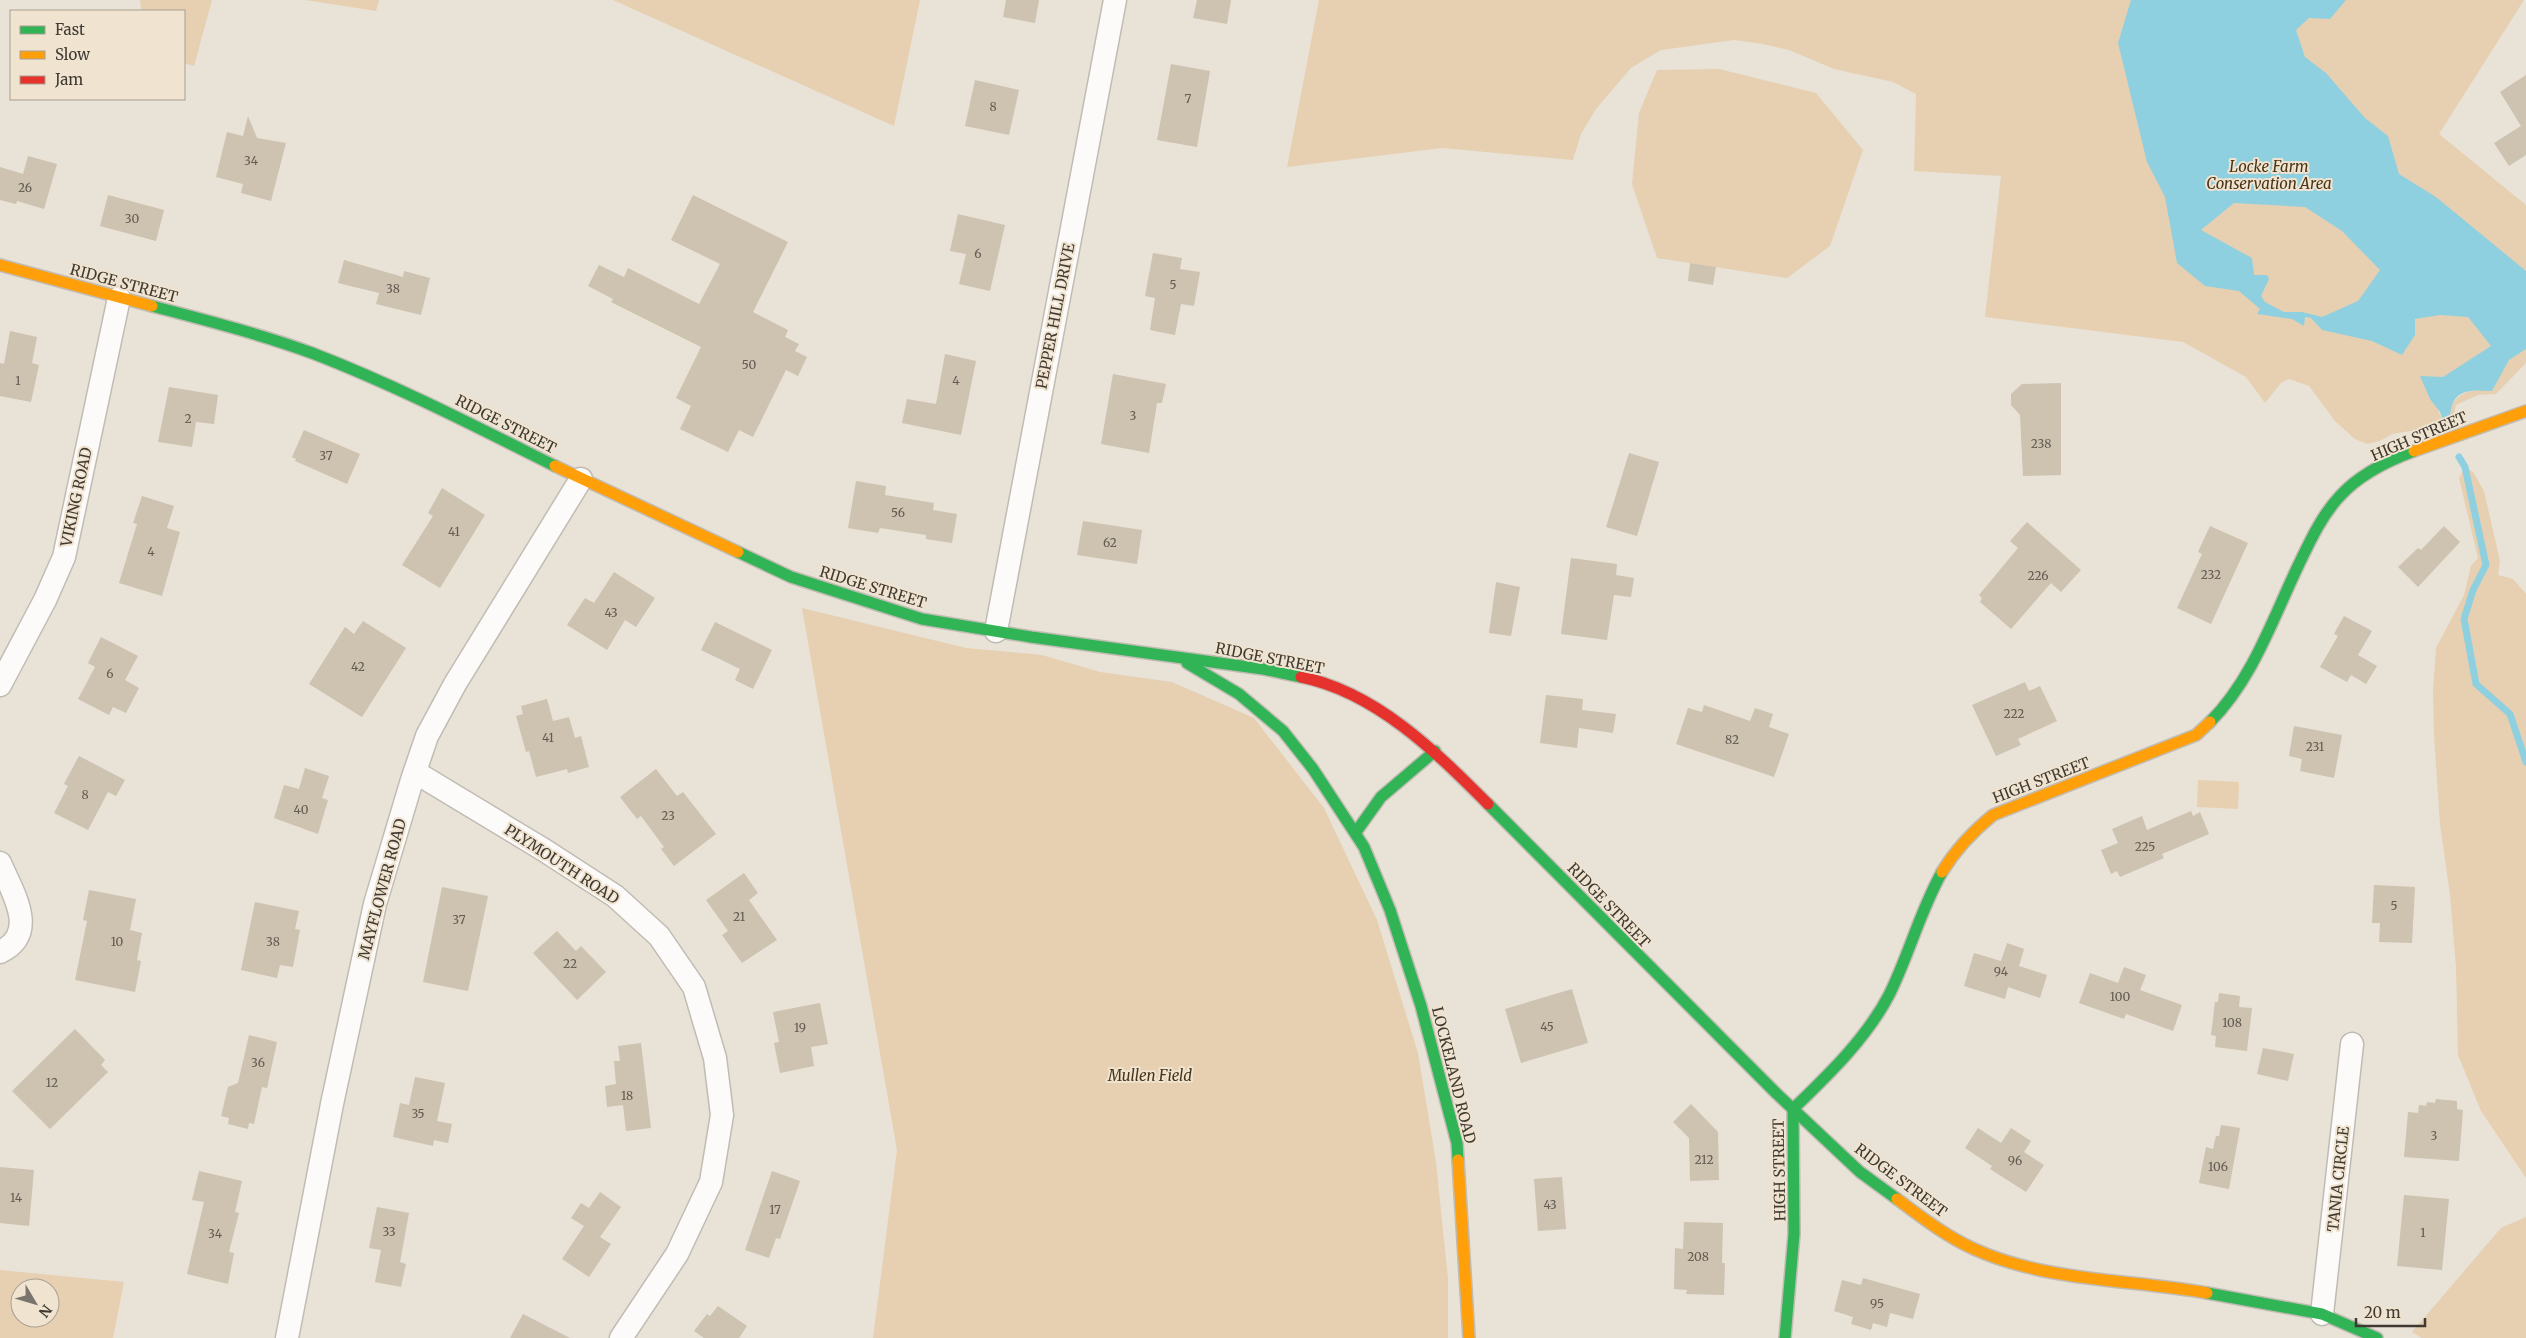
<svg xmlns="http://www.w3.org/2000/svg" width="2526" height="1338" font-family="Merriweather,serif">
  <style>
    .green { fill: #e6d0b1; fill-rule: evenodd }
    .water { fill: #8fd0e0; fill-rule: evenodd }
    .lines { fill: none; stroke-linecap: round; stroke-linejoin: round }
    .stream { stroke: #8fd0e0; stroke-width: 7 }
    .building { fill: #cec2b0 }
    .street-casing { stroke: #c1bcb3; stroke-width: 25 }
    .fast-casing { stroke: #c1bcb3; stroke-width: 14 }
    .slow-casing { stroke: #c1bcb3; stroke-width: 14 }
    .jam-casing { stroke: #c1bcb3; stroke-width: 14 }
    .street { stroke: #fcfbf9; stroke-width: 22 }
    .fast { stroke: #30b455; stroke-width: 11 }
    .slow { stroke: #ff9f0a; stroke-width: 11 }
    .jam { stroke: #e5322d; stroke-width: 11 }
    .labels { text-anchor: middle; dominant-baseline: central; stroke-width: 4; stroke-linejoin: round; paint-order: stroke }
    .number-label { font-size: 12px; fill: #635c52 }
    .park-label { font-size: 15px; font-style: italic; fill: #473417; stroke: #f0e3d0 }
    .street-label { font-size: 15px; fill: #3f3a32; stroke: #f0e3d0 }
  </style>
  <rect width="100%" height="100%" fill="#e9e2d7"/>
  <!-- green -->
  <g class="green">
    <path d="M 140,0 L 212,0 L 194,66 L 184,63 L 184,11 L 141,11 Z"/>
    <path d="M 305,0 L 379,0 L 376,11 Z"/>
    <path d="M 613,0 L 920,0 L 894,126 Z"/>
    <path d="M 1319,0 L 2524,0 L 2439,134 L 2526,205 L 2526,363 L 2496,394 L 2478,395 L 2456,405 L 2453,422 L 2442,426 L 2392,434 L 2380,441 L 2367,444 L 2355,439 L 2335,421 L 2309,386 L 2289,379 L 2281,383 L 2265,403 L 2246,377 L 2183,342 L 1985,317 L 2001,176 L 1914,171 L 1916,94 L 1893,82 L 1834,69 L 1789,50 L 1763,44 L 1734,40 L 1661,50 L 1631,68 L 1596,109 L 1581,134 L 1573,160 L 1442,148 L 1287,167 ZM 2499,375 L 2492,390 C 2460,389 2454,395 2444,424 L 2436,406 Z"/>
    <path d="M 1719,69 L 1816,93 L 1863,150 L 1830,246 L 1787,278 L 1657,258 L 1632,184 L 1639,113 L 1657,70 Z"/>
    <path d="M 2465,467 L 2473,472 L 2484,491 L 2500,561 L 2498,575 L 2513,579 L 2526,594 L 2526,1178 L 2481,1111 L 2458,1055 L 2456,967 L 2450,895 L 2440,824 L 2434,736 L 2433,689 L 2436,648 L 2464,595 L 2471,566 L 2478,558 L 2459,478 Z"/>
    <path d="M 802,608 L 966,648 L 1042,655 L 1100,672 L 1172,682 L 1254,718 L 1324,808 L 1377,920 L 1418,1053 L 1436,1162 L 1448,1279 L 1448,1338 L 873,1338 L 897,1150 Z"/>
    <path d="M 2198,780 L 2239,782 L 2238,809 L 2197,807 Z"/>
    <path d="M 2526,1217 L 2526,1338 L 2422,1338 L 2412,1332 L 2501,1228 Z"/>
    <path d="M 0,1270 L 124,1282 L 113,1338 L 0,1338 ZM 20,1288 L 50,1288 L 50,1318 L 20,1318 Z"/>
  </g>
  <!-- water -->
  <path class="water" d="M 2131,0 L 2346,0 L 2330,19 L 2309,18 L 2296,30 L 2305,57 L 2326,73 L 2365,118 L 2388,136 L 2399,174 L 2436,197 L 2526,271 L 2526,349 L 2509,360 L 2492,391 C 2464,389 2450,391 2450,422 L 2444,424 L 2440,412 L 2430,399 L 2420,376 L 2443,377 L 2491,346 L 2468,317 L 2440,315 L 2415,319 L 2415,335 L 2402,355 L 2372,341 L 2322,330 L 2311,318 L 2305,317 L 2304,326 L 2292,319 L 2257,314 L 2260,309 L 2239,291 L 2205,286 L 2177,263 L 2165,197 L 2147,162 L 2118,43 ZM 2234,203 L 2305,207 L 2342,231 L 2380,270 L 2358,301 L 2322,317 L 2302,312 L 2284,312 L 2265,302 L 2261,296 L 2269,279 L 2267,275 L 2254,275 L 2252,258 L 2201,230 Z"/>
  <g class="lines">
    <!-- stream -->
    <path class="stream" d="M 2459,457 L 2465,467 L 2486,565 L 2473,590 L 2464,619 L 2476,684 L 2510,714 L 2526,762"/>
  </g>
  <!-- building -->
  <g class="building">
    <path d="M 1006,0 L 1039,0 L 1035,23 L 1003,17 Z"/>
    <path d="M 1197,0 L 1231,0 L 1227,24 L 1193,18 Z"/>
    <path d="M 1171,64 L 1210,71 L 1197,147 L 1157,140 Z"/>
    <path d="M 2526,75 L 2526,155 L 2509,166 L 2494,143 L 2521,126 L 2500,92 Z"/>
    <path d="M 975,80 L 1019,90 L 1009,135 L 965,126 Z"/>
    <path d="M 248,116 L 257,138 L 286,143 L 271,201 L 241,193 L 243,184 L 216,177 L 227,132 L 243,136 Z"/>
    <path d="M 28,156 L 57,164 L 44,209 L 17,201 L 16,204 L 0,200 L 0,167 L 23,174 Z"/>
    <path d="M 108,195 L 164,210 L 156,241 L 100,226 Z"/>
    <path d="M 693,195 L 788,242 L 753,312 L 788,330 L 785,337 L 799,344 L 795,351 L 807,357 L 798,376 L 786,370 L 753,437 L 739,430 L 728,452 L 680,429 L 691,406 L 676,398 L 701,347 L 611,302 L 613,299 L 588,286 L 599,265 L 624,277 L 628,268 L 699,304 L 720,264 L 671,240 Z"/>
    <path d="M 958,214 L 1005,225 L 990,291 L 959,284 L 966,254 L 950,251 Z"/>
    <path d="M 1153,253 L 1182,258 L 1180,269 L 1200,272 L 1194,306 L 1181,304 L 1175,335 L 1150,330 L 1155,298 L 1145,296 Z"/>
    <path d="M 344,260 L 403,277 L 404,271 L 430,278 L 421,315 L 376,304 L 379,293 L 338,283 Z"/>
    <path d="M 1690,263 L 1716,267 L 1713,285 L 1688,281 Z"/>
    <path d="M 10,331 L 37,337 L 32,363 L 39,365 L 31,402 L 0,396 L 0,363 L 4,364 Z"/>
    <path d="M 945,354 L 976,361 L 961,435 L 902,423 L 907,399 L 936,404 Z"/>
    <path d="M 1113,374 L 1166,384 L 1162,403 L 1157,403 L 1149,453 L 1101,444 Z"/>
    <path d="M 2061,383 L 2061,475 L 2023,476 L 2020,415 L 2011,405 L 2011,394 L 2022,384 Z"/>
    <path d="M 169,387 L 218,395 L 214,424 L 196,422 L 192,447 L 158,442 Z"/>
    <path d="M 304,430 L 360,454 L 347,484 L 295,461 L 296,459 L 292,457 Z"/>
    <path d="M 1629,453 L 1659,462 L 1637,536 L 1606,527 Z"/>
    <path d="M 856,481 L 886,486 L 885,495 L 934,503 L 933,510 L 957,514 L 952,543 L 926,539 L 926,535 L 880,528 L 878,533 L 848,528 Z"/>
    <path d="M 442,488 L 485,515 L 440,588 L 402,565 L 433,516 L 428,513 Z"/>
    <path d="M 142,496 L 174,506 L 167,528 L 180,532 L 162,596 L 119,583 L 137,524 L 133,523 Z"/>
    <path d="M 1083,521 L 1142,530 L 1137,564 L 1077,555 Z"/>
    <path d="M 2027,522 L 2081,570 L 2061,592 L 2051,583 L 2011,629 L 1980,602 L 1982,598 L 1979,595 L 2018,548 L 2010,541 Z"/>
    <path d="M 2210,526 L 2248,543 L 2211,624 L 2177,608 L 2202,554 L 2198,552 Z"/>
    <path d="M 2444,526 L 2460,542 L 2418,587 L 2398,567 L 2418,548 L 2421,550 Z"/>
    <path d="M 1571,558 L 1617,564 L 1616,575 L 1634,578 L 1631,597 L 1614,595 L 1607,640 L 1561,634 Z"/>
    <path d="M 614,572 L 655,598 L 636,627 L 625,620 L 607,650 L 567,625 L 585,598 L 594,603 Z"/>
    <path d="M 1496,582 L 1520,587 L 1511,636 L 1489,633 Z"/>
    <path d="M 2344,616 L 2372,631 L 2358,655 L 2377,666 L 2366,684 L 2351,675 L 2347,682 L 2320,667 L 2338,636 L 2334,634 Z"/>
    <path d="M 363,621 L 406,648 L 362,717 L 309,684 L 345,627 L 354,634 Z"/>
    <path d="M 715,622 L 772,650 L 753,689 L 735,680 L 740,669 L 701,650 Z"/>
    <path d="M 101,637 L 138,656 L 125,680 L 139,688 L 126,713 L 113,707 L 109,715 L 78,699 L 95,667 L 88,663 Z"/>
    <path d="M 2025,682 L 2029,691 L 2040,686 L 2057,721 L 2018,739 L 2021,745 L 1996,756 L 1972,705 Z"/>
    <path d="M 1546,695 L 1583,699 L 1582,710 L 1616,714 L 1613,733 L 1579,728 L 1577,748 L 1540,743 Z"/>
    <path d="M 547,699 L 553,721 L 569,717 L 575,738 L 581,736 L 589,767 L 568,773 L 567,769 L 536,777 L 529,751 L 526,752 L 516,716 L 523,714 L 521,706 Z"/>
    <path d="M 1704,705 L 1750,721 L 1755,708 L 1773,714 L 1769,727 L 1789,734 L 1774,777 L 1676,744 L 1688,708 L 1702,712 Z"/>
    <path d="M 2294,726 L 2342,735 L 2334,778 L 2300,771 L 2302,759 L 2289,756 Z"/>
    <path d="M 79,756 L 125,780 L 116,796 L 108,792 L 88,830 L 54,813 L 68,786 L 64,784 Z"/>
    <path d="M 305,768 L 329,776 L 322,798 L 328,800 L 318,834 L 274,818 L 284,785 L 299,789 Z"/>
    <path d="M 656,769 L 677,796 L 683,792 L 716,834 L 674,866 L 661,849 L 664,847 L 641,816 L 637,819 L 620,797 Z"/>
    <path d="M 2191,811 L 2193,816 L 2200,812 L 2209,834 L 2162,854 L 2164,858 L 2120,877 L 2117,871 L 2111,874 L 2101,850 L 2118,843 L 2112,829 L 2142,816 L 2147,830 Z"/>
    <path d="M 744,873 L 758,893 L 749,900 L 777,940 L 742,963 L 722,935 L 728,931 L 706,900 Z"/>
    <path d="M 2374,885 L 2415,887 L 2412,943 L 2379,942 L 2380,923 L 2372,923 Z"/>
    <path d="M 442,887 L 488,896 L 468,991 L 423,982 Z"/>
    <path d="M 89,890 L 136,899 L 130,930 L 142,933 L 137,960 L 141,961 L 135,992 L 75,980 L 87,921 L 83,920 Z"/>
    <path d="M 255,902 L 299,911 L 295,929 L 300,930 L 293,967 L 280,965 L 277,978 L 241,970 Z"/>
    <path d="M 557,931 L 576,951 L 581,946 L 606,972 L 577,1000 L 533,953 Z"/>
    <path d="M 2007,943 L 2024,949 L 2019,966 L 2047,975 L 2040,998 L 2008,987 L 2005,999 L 1964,986 L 1974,953 L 2001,961 Z"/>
    <path d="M 2124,967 L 2146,975 L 2140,990 L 2182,1005 L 2173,1031 L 2126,1014 L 2124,1019 L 2079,1003 L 2090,973 L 2118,983 Z"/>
    <path d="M 1572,989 L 1588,1043 L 1521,1063 L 1505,1009 Z"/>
    <path d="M 2219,993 L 2240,996 L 2239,1007 L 2252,1008 L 2247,1051 L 2215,1047 L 2216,1036 L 2211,1035 L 2215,1002 L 2218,1002 Z"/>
    <path d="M 820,1003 L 828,1044 L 811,1047 L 814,1066 L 780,1073 L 774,1043 L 779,1042 L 773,1012 Z"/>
    <path d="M 75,1029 L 105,1060 L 101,1065 L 108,1072 L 50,1129 L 12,1091 Z"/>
    <path d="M 249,1035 L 277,1042 L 267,1088 L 262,1087 L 254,1124 L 249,1123 L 248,1129 L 228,1124 L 229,1118 L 221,1116 L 228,1087 L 238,1083 Z"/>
    <path d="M 641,1043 L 651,1128 L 626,1131 L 623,1105 L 607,1107 L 605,1086 L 616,1084 L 614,1061 L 620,1061 L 618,1046 Z"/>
    <path d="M 2263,1048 L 2294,1054 L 2288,1081 L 2257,1074 Z"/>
    <path d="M 415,1077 L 445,1083 L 437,1121 L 452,1124 L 448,1143 L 434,1140 L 433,1146 L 393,1137 L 400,1103 L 409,1105 Z"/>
    <path d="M 2436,1099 L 2457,1101 L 2457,1109 L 2463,1110 L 2459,1161 L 2404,1157 L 2408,1112 L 2418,1113 L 2419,1105 L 2426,1106 L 2427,1102 L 2435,1103 Z"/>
    <path d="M 1691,1104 L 1718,1132 L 1719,1180 L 1690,1181 L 1689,1138 L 1673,1122 Z"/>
    <path d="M 2221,1125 L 2240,1128 L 2229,1189 L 2199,1183 L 2206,1147 L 2213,1149 L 2216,1136 L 2219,1136 Z"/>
    <path d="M 1978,1128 L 2001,1143 L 2011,1128 L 2031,1141 L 2024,1152 L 2044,1165 L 2026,1192 L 1990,1169 L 1992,1166 L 1965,1148 Z"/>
    <path d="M 0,1167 L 34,1170 L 29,1226 L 0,1223 Z"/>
    <path d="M 199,1171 L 242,1181 L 235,1212 L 239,1213 L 229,1252 L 234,1253 L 228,1284 L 187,1274 L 204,1202 L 192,1200 Z"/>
    <path d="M 772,1171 L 800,1181 L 780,1239 L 776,1238 L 769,1258 L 745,1250 Z"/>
    <path d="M 1562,1177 L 1566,1229 L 1538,1231 L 1534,1179 Z"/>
    <path d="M 600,1192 L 621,1207 L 600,1237 L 611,1244 L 589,1277 L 562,1259 L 584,1226 L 571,1218 L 581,1203 L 589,1208 Z"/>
    <path d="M 2404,1195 L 2449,1199 L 2442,1270 L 2397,1266 Z"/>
    <path d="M 377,1207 L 409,1213 L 400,1262 L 406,1264 L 401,1287 L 375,1282 L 381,1250 L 369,1248 Z"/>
    <path d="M 1684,1222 L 1723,1223 L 1722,1263 L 1725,1263 L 1724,1295 L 1686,1294 L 1687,1290 L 1674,1289 L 1675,1248 L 1683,1249 Z"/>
    <path d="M 1863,1278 L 1920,1294 L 1913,1319 L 1890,1313 L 1887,1327 L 1873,1323 L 1871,1330 L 1851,1324 L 1853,1317 L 1834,1311 L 1842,1280 L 1861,1285 Z"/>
    <path d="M 718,1306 L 747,1326 L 739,1338 L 704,1338 L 694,1331 L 707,1314 L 710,1316 Z"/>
    <path d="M 523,1314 L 570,1338 L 510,1338 Z"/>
  </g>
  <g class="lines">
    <!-- street casing -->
    <g class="street-casing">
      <g id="street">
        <path d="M 996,631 L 1115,0"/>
        <path d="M 0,685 L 45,600 L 64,557 L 119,298"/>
        <path d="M 415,772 L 544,850 L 615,896 L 659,936 L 694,987 L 715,1058 L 722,1115 L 711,1182 L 677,1254 L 621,1338"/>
        <path d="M 0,863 C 12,892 40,933 0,952"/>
        <path d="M 2322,1314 L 2352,1044"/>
        <path d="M 287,1338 L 332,1104 L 375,904 L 412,780 L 427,736 L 455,684 L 581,479"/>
      </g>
    </g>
    <!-- fast casing -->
    <g class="fast-casing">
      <g id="fast">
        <path d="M 152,306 C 205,320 260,334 312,353 C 395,385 475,426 555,466"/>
        <path d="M 738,552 L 791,577 L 922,619 L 1031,637 L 1263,669 L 1301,677"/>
        <path d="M 1187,663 L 1239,694 L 1283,731 L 1313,769 L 1364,847 L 1390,910 L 1421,1006 L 1457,1143 L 1458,1160"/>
        <path d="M 2210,722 C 2253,679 2273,618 2299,564 C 2310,541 2322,515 2340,496 C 2359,475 2387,461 2414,451"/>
        <path d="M 1488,804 L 1777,1094 L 1860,1172 L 1897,1199"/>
        <path d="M 1356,832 L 1381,797 L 1435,751"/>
        <path d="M 2207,1293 L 2322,1314 L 2377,1338"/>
        <path d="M 1785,1338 L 1794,1234 L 1793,1109 C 1828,1075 1866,1039 1889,995 C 1909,955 1920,911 1942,872"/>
      </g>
    </g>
    <!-- slow casing -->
    <g class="slow-casing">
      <g id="slow">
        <path d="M 0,265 L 152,306"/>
        <path d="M 2414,451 L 2526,411"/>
        <path d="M 555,466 L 738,552"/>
        <path d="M 1942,872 C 1956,849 1972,832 1993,815 L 2196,735 L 2210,722"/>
        <path d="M 1458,1160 L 1469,1338"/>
        <path d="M 1897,1199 C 1921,1217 1947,1237 1974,1249 C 2047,1282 2129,1279 2207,1293"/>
      </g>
    </g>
    <!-- jam casing -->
    <g class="jam-casing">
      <path id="jam" d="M 1301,677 C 1376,692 1436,752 1488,804"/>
    </g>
    <!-- street -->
    <use href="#street" class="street"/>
    <!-- fast -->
    <use href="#fast" class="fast"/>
    <!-- slow -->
    <use href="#slow" class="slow"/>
    <!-- jam -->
    <use href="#jam" class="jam"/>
  </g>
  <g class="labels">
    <!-- number labels -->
    <g class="number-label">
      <text x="1188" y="98">7</text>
      <text x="993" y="106">8</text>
      <text x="251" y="160">34</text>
      <text x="25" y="187">26</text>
      <text x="132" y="218">30</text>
      <text x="978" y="253">6</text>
      <text x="1173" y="284">5</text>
      <text x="393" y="288">38</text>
      <text x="749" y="364">50</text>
      <text x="18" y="380">1</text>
      <text x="956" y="380">4</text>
      <text x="1133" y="415">3</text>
      <text x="188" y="418">2</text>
      <text x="2041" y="443">238</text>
      <text x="326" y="455">37</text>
      <text x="898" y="512">56</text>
      <text x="454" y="531">41</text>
      <text x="1110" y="542">62</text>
      <text x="151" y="551">4</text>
      <text x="2211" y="574">232</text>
      <text x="2038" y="575">226</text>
      <text x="611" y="612">43</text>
      <text x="358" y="666">42</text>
      <text x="110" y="673">6</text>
      <text x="2014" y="713">222</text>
      <text x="548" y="737">41</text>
      <text x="1732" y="739">82</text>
      <text x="2315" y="746">231</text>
      <text x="85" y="794">8</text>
      <text x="301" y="809">40</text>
      <text x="668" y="815">23</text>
      <text x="2145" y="846">225</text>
      <text x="2394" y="905">5</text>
      <text x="739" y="916">21</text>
      <text x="459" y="919">37</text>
      <text x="117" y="941">10</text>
      <text x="273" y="941">38</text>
      <text x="570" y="963">22</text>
      <text x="2001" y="971">94</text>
      <text x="2120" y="996">100</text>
      <text x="2232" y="1022">108</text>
      <text x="1547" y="1026">45</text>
      <text x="800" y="1027">19</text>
      <text x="258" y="1062">36</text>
      <text x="52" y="1082">12</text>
      <text x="627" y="1095">18</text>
      <text x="418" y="1113">35</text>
      <text x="2434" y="1135">3</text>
      <text x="1704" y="1159">212</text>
      <text x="2015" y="1160">96</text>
      <text x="2218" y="1166">106</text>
      <text x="16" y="1197">14</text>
      <text x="1550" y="1204">43</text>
      <text x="775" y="1209">17</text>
      <text x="389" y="1231">33</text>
      <text x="2423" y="1232">1</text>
      <text x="215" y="1233">34</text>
      <text x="1698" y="1256">208</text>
      <text x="1877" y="1303">95</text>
    </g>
    <!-- park labels -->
    <g class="park-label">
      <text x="2269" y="166">Locke Farm<tspan x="2269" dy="17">Conservation Area</tspan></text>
      <text x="1150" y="1075">Mullen Field</text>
    </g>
    <!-- street labels -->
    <g class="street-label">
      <text transform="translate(124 283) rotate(15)">RIDGE STREET</text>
      <text transform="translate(1055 316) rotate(-79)">PEPPER HILL DRIVE</text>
      <text transform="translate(506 424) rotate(27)">RIDGE STREET</text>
      <text transform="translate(2419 436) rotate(-23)">HIGH STREET</text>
      <text transform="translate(76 497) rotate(-78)">VIKING ROAD</text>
      <text transform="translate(873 587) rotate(17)">RIDGE STREET</text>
      <text transform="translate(1270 658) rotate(11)">RIDGE STREET</text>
      <text transform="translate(2041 780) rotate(-21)">HIGH STREET</text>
      <text transform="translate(562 864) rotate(33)">PLYMOUTH ROAD</text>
      <text transform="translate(382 889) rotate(-75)">MAYFLOWER ROAD</text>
      <text transform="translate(1609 905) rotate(46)">RIDGE STREET</text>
      <text transform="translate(1454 1075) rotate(76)">LOCKELAND ROAD</text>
      <text transform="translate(1779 1170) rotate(-91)">HIGH STREET</text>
      <text transform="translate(2338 1179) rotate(-84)">TANIA CIRCLE</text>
      <text transform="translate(1901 1180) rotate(37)">RIDGE STREET</text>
    </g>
  </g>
  <!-- legend -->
  <rect x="10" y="10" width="175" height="90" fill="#f0e3d0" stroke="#a99f91"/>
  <rect x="20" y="26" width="25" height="8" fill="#30b455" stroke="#a99f91"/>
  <text x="55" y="35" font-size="15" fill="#3f3a32">Fast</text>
  <rect x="20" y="51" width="25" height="8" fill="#ff9f0a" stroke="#a99f91"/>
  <text x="55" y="60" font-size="15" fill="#3f3a32">Slow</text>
  <rect x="20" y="76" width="25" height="8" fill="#e5322d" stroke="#a99f91"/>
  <text x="55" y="85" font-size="15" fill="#3f3a32">Jam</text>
  <!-- north arrow -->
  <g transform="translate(35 1303) rotate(128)"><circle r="24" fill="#f0e3d0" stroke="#a99f91"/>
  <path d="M0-4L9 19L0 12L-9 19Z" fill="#7a756c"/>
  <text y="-8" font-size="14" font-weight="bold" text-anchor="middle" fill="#3f3a32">N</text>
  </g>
  <!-- scale -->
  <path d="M2356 1318v8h69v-8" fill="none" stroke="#3f3a32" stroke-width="2.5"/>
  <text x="2364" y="1318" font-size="15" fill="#3f3a32" stroke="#f0e3d0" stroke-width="4" paint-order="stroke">20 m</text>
</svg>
